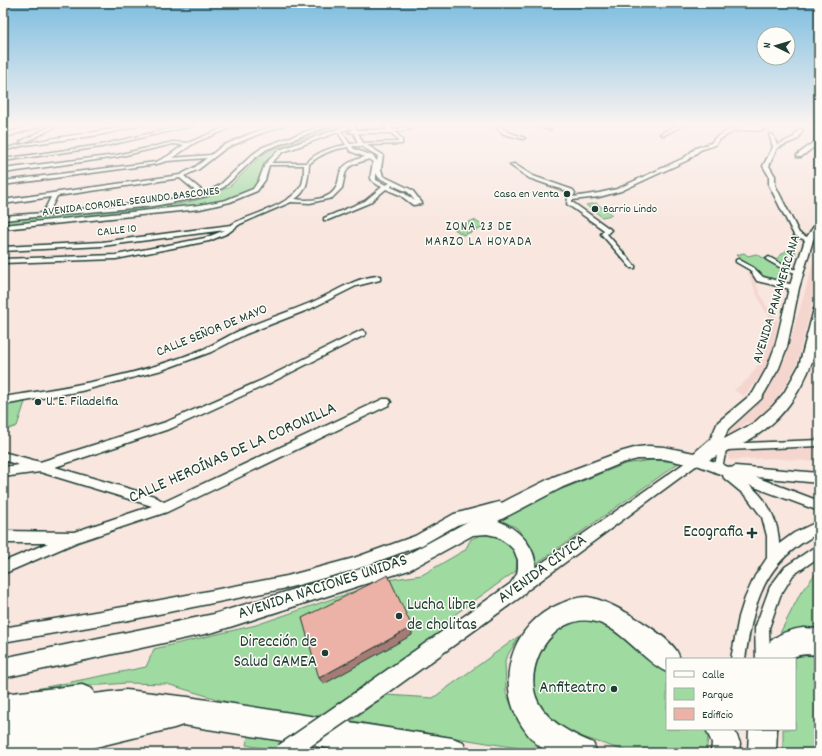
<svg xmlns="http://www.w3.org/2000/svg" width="822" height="756" font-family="Dekko,sans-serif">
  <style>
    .built { fill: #f4d6ce }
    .green { fill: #9fdaa1; stroke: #5f8c6a }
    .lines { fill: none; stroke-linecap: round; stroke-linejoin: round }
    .pedestrian-casing { stroke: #1f3d34; stroke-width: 3 }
    .minor-casing { stroke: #1f3d34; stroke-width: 3 }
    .tertiary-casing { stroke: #1f3d34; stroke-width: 3 }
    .secondary-casing { stroke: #1f3d34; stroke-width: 3 }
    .trunk-casing { stroke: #1f3d34; stroke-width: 3 }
    .motorway-casing { stroke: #1f3d34; stroke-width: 3 }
    .pedestrian { fill: #fdfcf7; fill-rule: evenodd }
    .minor { fill: #fdfcf7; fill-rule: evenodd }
    .tertiary { fill: #fdfcf7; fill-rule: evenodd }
    .secondary { fill: #fdfcf7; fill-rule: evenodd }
    .trunk { fill: #fdfcf7; fill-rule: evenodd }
    .motorway { fill: #fdfcf7; fill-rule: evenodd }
    .tertiary-bridge-casing { stroke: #1f3d34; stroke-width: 22; stroke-linecap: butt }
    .tertiary-bridge { stroke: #fdfcf7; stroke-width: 19 }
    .shaded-wall { fill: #a57c75; stroke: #1f3d34 }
    .building { fill: #ecb1a7; stroke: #1f3d34 }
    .poi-dot { fill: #1f3d34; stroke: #fdfcf7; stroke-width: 1.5 }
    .labels { text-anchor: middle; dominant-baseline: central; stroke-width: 3; stroke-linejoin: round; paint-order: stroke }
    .far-poi-label { font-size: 12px; fill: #1f3d34; stroke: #fdfcf7; text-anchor: end }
    .far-street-label { font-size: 12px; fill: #1f3d34; stroke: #fdfcf7 }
    .far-neighbourhood-label { font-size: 13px; letter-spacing: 1px; fill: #1f3d34; stroke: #fdfcf7 }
    .street-label { font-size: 14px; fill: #1f3d34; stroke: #fdfcf7 }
    .poi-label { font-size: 14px; fill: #1f3d34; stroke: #fdfcf7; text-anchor: start }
    .near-street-label { font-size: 17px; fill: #1f3d34; stroke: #fdfcf7 }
    .near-poi-label { font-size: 17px; fill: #1f3d34; stroke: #fdfcf7; text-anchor: end }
  </style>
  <rect width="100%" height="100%" fill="#f8e6df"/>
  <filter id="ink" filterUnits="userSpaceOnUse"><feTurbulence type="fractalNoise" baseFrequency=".025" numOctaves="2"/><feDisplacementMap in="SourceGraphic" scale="8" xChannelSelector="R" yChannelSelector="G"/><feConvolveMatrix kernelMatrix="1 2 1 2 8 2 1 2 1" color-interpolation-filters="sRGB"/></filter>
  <g filter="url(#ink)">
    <!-- built -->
    <g class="built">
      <path d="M 819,243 L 819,279 L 795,369 L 774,404 L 759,420 L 751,424 L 747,422 L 725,440 L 722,438 L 731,426 L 754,407 L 768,390 L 784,363 Z"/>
      <path d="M 748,273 L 753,274 L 759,292 L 767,307 L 778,320 L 775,339 L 775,345 L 771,359 L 760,376 L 744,396 L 734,390 L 749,378 L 760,362 L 758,360 L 760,358 L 758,357 L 758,353 L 761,354 L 766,340 L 766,333 L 769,334 L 772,324 L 771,318 L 762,306 Z"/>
      <path d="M 819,448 L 819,462 L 771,458 L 729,460 L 726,451 Z"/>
    </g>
    <!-- green -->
    <g class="green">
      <path d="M 337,125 L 350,125 L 281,152 L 266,167 L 254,190 L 246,195 L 237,200 L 229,199 L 200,204 L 195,208 L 3,225 L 3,220 L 178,204 L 197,200 L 209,197 L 230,186 L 261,156 L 270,150 Z"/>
      <path d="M 596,203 L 612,215 L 602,217 L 586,205 Z"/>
      <path d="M 474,220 L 485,227 L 463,235 L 453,228 Z"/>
      <path d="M 788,249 L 796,252 L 787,268 L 775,260 Z"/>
      <path d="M 744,253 L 748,256 L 756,254 L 784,269 L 786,271 L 784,283 L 763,279 L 737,260 L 741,258 L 736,255 Z"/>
      <path d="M 26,399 L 17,426 L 3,431 L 3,404 Z"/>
      <path d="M 652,460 L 680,462 L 536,564 L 526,540 L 517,528 L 499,519 L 537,499 L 625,464 Z"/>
      <path d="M 486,533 C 512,536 519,546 516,571 L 450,618 L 447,629 L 320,720 L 254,710 L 167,684 L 127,683 L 26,691 L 146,667 L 154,649 L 256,625 L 387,580 L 422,575 L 465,550 L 471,539 Z"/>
      <path d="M 819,569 L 819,635 L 776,641 L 801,592 Z"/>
      <path d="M 597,620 L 618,631 L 667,672 L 667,729 L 707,729 L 708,738 L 706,753 L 632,753 L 567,732 L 550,720 L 539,705 L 532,685 L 535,662 L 546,644 L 561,628 L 580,621 Z"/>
      <path d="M 519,636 L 505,660 L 506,693 L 517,717 L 543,752 L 351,721 L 386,695 L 433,698 Z"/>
      <path d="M 809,650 L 819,651 L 819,753 L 783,753 L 783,729 L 795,729 L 795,659 L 792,659 Z"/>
      <path d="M 249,732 L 374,753 L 288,753 L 246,745 Z"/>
    </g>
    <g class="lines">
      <!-- pedestrian casing -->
      <g class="pedestrian-casing">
        <path id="pedestrian" d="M 819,440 L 819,446 L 726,450 L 721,472 L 718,473 L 715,472 L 714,469 L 719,447 L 720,445 L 723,444 Z"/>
      </g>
      <!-- minor casing -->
      <g class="minor-casing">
        <g id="minor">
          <path d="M 53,125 L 59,125 L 24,143 L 20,142 Z"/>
          <path d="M 132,125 L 142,125 L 99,135 L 25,145 L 3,151 L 3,149 C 45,137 89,135 132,125 Z"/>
          <path d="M 186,125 L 196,125 L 101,147 L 3,161 L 3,159 L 101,145 Z"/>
          <path d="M 231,125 L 238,125 L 196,142 L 172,158 L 211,155 L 222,146 L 250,134 L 276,125 L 284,125 L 254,136 L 226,148 L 199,169 L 184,176 L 205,193 L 220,185 L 252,155 L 263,147 L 324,125 L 331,125 L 267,149 L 256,157 L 224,187 L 206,196 L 154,206 L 3,220 L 3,216 L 43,213 L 51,197 L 3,204 L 3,200 L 180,175 L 195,167 L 207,158 L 167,161 L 157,164 L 3,185 L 3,181 L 156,162 L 168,156 L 184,145 L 173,144 L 117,157 L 3,173 L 3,169 L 117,155 L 173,142 L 188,143 ZM 180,178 L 199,194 L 154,202 L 49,212 L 57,196 Z"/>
          <path d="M 349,125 L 356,125 L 355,126 L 357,130 L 388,130 L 383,125 L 388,125 L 393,130 L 411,125 L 418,125 L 410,129 L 395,132 L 402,139 L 402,144 L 367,145 L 383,155 L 381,169 L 383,176 L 412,190 L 422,203 L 421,204 L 413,205 L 400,195 L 386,189 L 369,203 L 328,220 L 324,220 L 324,218 L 365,201 L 382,187 C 366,179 371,178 373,162 L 369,159 L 354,164 L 348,168 L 345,174 L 342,188 L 332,198 L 310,203 L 291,202 L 240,224 L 228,233 L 209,241 L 116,259 L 3,263 L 3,259 L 116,255 L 205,238 L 225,230 L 102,246 L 3,251 L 3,247 L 102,242 L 231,225 L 236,222 C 255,214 294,203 302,184 C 304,179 304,171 304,165 L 269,165 L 265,180 L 257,191 L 230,202 L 200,209 L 3,229 L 3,225 L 200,205 L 226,200 L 253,189 L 259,180 L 265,164 L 279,150 ZM 351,127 L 352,131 L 348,132 L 354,133 L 358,143 L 350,144 L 341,131 ZM 338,132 L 346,145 C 331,147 317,152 306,163 L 271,163 L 283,152 ZM 358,133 L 391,133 L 398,139 L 398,142 L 363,143 ZM 352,146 L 361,146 L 378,156 L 377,161 L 373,156 L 354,149 ZM 348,147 L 350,151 L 365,157 C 358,159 349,161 343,168 C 338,173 340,179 337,185 C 332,201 308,201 295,199 C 308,191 308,178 309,164 C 320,154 333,149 348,147 ZM 376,173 L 379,178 L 390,183 L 386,185 L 376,180 ZM 392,185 L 408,192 L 415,201 L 404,193 L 391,187 Z"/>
          <path d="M 493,125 L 498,125 L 508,132 L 525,138 L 523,139 L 504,134 Z"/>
          <path d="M 531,125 L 540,125 L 551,129 L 549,130 Z"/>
          <path d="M 677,125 L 684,125 L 664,135 L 660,134 Z"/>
          <path d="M 747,128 L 749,130 L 734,131 L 719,140 L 715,145 L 700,150 L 688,160 L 621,191 L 599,197 L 572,200 L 572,202 L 610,229 L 611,230 L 607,234 L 635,266 L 635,268 L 631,268 L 602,235 L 601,234 L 604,230 L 567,204 L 569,192 L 529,178 L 510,165 L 514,164 L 533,176 L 573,190 L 575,193 L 573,197 L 599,193 L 617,189 L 684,158 L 696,148 L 711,143 L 715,138 L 731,129 Z"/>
          <path d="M 799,129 L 803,130 L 798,139 L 777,148 L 769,166 L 775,176 L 775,185 L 799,233 L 811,239 L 812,240 L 809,242 L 794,235 L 769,185 L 769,176 L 763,166 L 773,147 L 769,134 L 773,135 L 777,145 L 794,137 Z"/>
          <path d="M 817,140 L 819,140 L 819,143 L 801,157 L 797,157 L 797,155 Z"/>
          <path d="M 769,257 L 787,267 L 803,272 L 799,274 L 783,269 L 767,260 L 766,259 Z"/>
          <path d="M 738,259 L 754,268 L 763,277 L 797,286 L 798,288 L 794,290 L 757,281 L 750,270 L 736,262 L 736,260 Z"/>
          <path d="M 377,276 L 380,276 L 380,280 L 356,286 L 310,309 L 246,334 L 211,352 L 162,370 L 81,391 L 3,405 L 3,397 C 71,387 140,375 204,349 C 219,342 234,332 250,326 C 274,316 298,309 321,298 C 340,289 356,278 377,276 Z"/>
          <path d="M 362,330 L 366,333 L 365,335 L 268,384 L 172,428 L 55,467 L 154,496 L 164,502 L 383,399 L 389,399 L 391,402 L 389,405 L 167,512 L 77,542 L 3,574 L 3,562 L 48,543 L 3,543 L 3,531 L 74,532 L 152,506 L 40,472 L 3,477 L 3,467 L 19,465 L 3,460 L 3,452 L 40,462 L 166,422 L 262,380 Z"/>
          <path d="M 696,455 L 731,468 L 735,466 L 819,473 L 819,483 L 756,477 L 819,501 L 819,511 L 749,485 C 767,498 779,522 779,544 L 794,533 L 819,521 L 819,533 C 763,562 754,601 745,659 L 731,659 L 739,617 L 745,598 L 755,576 L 767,558 L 767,536 L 762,517 L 747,497 L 724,478 L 723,475 L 697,465 L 529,589 L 524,590 L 519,589 L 518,584 L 519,579 Z"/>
          <path d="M 499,502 L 503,503 L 505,507 L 503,511 L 457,525 L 422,545 L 354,570 L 287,588 L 129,620 L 3,642 L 3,628 L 129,606 L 287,576 L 354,558 L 415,536 L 454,514 Z"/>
          <path d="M 819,544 L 819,557 L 793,575 L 780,596 L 769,628 L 770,659 L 756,659 L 755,628 L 770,587 L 785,567 Z"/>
        </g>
      </g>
      <!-- tertiary casing -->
      <g class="tertiary-casing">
        <path id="tertiary" d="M 816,223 L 819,223 L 819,231 L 813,240 L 799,288 L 787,347 L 779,368 L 761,399 L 728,429 L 724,439 L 754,423 L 773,406 L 784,393 L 799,366 L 814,309 L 819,306 C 819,314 820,322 819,330 C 816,366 793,409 764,430 C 749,442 729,449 713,458 C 706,461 703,464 696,466 L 664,459 L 638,459 L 622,463 L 563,487 L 498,521 C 520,529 541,551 534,577 C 531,584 527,590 522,596 L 378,700 L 371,703 L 364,700 L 361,693 L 364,686 L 510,584 L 517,574 L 518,568 L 518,560 L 514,550 L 508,544 L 496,536 L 487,534 L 473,535 L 409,570 L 214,632 L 3,678 L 3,658 L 214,614 L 406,555 L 511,498 L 553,477 L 620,452 L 638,447 L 649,446 L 664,447 L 694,453 L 711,438 L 718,422 L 753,393 L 767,368 L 775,347 L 789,288 L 805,240 Z"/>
      </g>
      <!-- secondary casing -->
      <g class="secondary-casing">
        <g id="secondary">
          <path d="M 32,125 L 43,125 L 3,138 L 3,134 Z"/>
          <path d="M 732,125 L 766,125 L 766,128 C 758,133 741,130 732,125 Z"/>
        </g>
      </g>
      <!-- trunk casing -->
      <g class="trunk-casing">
        <g id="trunk">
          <path d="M 587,597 C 608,599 664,632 676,650 C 678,653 679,656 680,659 L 667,659 L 667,672 C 642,661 621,626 592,621 C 552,614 521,668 538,702 C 549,723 572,734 593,743 L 597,753 C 587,753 560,756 551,753 C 539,748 529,737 522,726 C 494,682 511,624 560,604 C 569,600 577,597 587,597 Z"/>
          <path d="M 706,729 L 734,729 L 740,743 L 739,753 L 711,753 L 712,743 Z"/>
          <path d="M 749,729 L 777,729 L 776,753 L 748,753 Z"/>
        </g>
      </g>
      <!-- motorway casing -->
      <g class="motorway-casing">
        <g id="motorway">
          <path d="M 803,628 L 819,629 L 819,655 C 810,654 798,653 790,659 L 759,659 C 768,638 782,631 803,628 Z"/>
          <path d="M 82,685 L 92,689 L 94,694 L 126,690 L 188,697 L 452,738 L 463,742 L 467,753 L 358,753 L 183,725 L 174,728 L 71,753 L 3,753 L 3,694 Z"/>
        </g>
      </g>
      <!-- pedestrian -->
      <use href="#pedestrian" class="pedestrian"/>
      <!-- minor -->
      <use href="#minor" class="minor"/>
      <!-- tertiary -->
      <use href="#tertiary" class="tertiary"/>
      <!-- secondary -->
      <use href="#secondary" class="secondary"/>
      <!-- trunk -->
      <use href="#trunk" class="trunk"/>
      <!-- motorway -->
      <use href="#motorway" class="motorway"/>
      <!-- tertiary-bridge casing -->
      <g class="tertiary-bridge-casing">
        <path id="tertiary-bridge" d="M 284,753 L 371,693"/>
      </g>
      <!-- tertiary-bridge -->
      <use href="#tertiary-bridge" class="tertiary-bridge"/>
    </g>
    <!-- shaded-wall -->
    <path class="shaded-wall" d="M 412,627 L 412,635 L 324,684 L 319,678 Z"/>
    <!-- building -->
    <path class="building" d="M 388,575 L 412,627 L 319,678 L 302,618 Z"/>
  </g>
  <!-- sky -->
  <linearGradient id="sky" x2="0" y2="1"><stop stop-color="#7cbde0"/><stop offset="0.54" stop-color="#fcf4f1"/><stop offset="1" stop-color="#fcf4f1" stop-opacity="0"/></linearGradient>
  <rect width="822" height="231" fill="url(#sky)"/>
  <!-- markers -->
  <g class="poi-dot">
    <circle cx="567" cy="194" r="4"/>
    <circle cx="595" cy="209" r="4"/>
    <circle cx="38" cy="402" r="4"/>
    <path d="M750 527h4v4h4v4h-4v4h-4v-4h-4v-4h4z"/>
    <circle cx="399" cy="616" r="4"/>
    <circle cx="325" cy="653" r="4"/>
    <circle cx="614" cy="689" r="4"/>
  </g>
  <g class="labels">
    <!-- far-poi labels -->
    <g class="far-poi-label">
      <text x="559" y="194">Casa en Venta</text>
      <text x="603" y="209" text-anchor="start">Barrio Lindo</text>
    </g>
    <!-- far-street labels -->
    <g class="far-street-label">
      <text transform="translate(131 202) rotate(-7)">AVENIDA CORONEL SEGUNDO BASCONES</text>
      <text transform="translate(117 231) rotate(-6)">CALLE 10</text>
    </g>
    <!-- far-neighbourhood labels -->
    <g class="far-neighbourhood-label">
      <text x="479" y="227">ZONA 23 DE<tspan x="479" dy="15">MARZO LA HOYADA</tspan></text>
    </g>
    <!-- street labels -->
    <g class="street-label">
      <text transform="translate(777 299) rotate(-73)">AVENIDA PANAMERICANA</text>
      <text transform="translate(212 331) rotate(-22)">CALLE SEÑOR DE MAYO</text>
    </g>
    <!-- poi labels -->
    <g class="poi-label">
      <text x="46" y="402">U. E. Filadelfia</text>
    </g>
    <!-- near-street labels -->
    <g class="near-street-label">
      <text transform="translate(233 454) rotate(-24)">CALLE HEROÍNAS DE LA CORONILLA</text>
      <text transform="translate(543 570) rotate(-36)">AVENIDA CÍVICA</text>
      <text transform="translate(323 588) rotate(-18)">AVENIDA NACIONES UNIDAS</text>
    </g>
    <!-- near-poi labels -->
    <g class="near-poi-label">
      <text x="743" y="533">Ecografia</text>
      <text x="407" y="606" text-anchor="start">Lucha libre<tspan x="407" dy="20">de cholitas</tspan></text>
      <text x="317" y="643">Dirección de<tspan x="317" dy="20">Salud GAMEA</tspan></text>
      <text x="606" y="689">Anfiteatro</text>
    </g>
  </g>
  <!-- margin -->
  <rect width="822" height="756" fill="none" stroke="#fdfcf7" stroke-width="16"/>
  <rect x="8" y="8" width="806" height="740" fill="none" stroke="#1f3d34" stroke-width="1.5" filter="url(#ink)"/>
  <!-- legend -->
  <rect x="666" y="658" width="130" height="72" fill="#fdfcf7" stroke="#a4b0a9"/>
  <rect x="674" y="671" width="20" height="6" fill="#fdfcf7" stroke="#a4b0a9"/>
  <text x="702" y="678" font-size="12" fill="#1f3d34">Calle</text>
  <rect x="674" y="688" width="20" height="12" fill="#9fdaa1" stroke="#a4b0a9"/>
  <text x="702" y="698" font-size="12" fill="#1f3d34">Parque</text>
  <rect x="674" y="708" width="20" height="12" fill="#ecb1a7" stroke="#a4b0a9"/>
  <text x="702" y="718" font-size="12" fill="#1f3d34">Edificio</text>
  <!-- north arrow -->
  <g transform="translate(776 46) rotate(275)"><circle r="19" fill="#fdfcf7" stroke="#a4b0a9"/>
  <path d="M0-3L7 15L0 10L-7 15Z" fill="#1f3d34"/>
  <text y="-6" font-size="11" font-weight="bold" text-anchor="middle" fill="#1f3d34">N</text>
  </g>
</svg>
